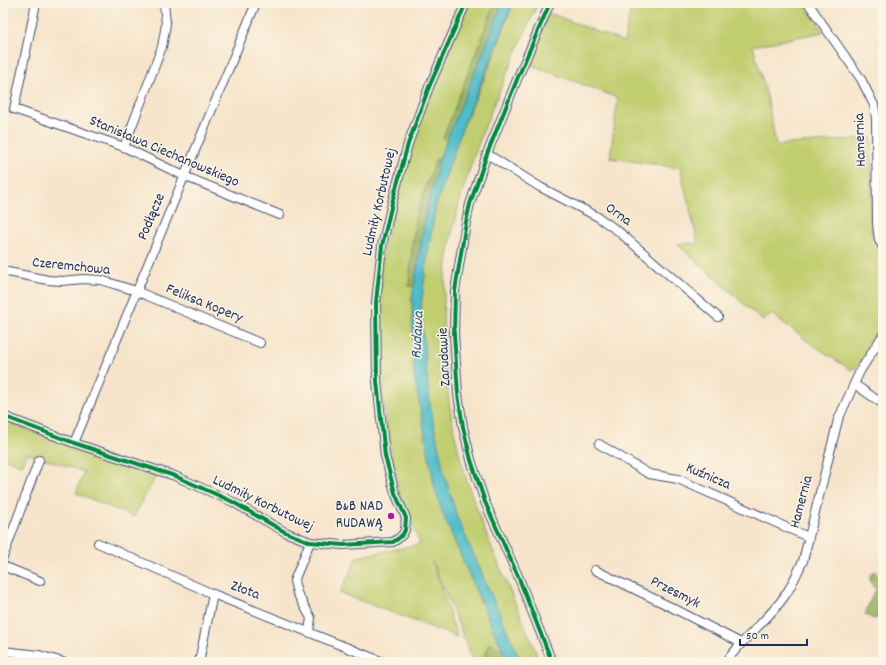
<svg xmlns="http://www.w3.org/2000/svg" width="886" height="665" font-family="Dekko,sans-serif">
  <style>
    .green { fill: #c1ce70; stroke: #6e7e67 }
    .forest { fill: #98b162; stroke: #5a7060 }
    .water { fill: #4fbcc8; stroke: #357693 }
    .lines { fill: none; stroke-linecap: round; stroke-linejoin: round }
    .street-casing { stroke: #3c4a6e; stroke-width: 10 }
    .street { stroke: #fff; stroke-width: 8 }
    .cycleway-casing { stroke: #fcf5e5; stroke-width: 6 }
    .cycleway { stroke: #00873e; stroke-width: 4 }
    .poi-dot { fill: #b5179e; stroke: #fcf5e5; stroke-width: 1.5 }
    .labels { text-anchor: middle; dominant-baseline: central; stroke-width: 3; stroke-linejoin: round; paint-order: stroke }
    .street-label { font-size: 15px; fill: #1b2f5e; stroke: #fcf5e5 }
    .poi-label { font-size: 15px; fill: #1b2f5e; stroke: #fcf5e5; text-anchor: end }
    .water-label { font-size: 16px; font-style: italic; fill: #2b597e; stroke: #fcf5e5 }
  </style>
  <rect width="100%" height="100%" fill="#fcf5e5"/>
  <filter id="ink" filterUnits="userSpaceOnUse"><feTurbulence type="fractalNoise" baseFrequency=".025" numOctaves="2"/><feDisplacementMap in="SourceGraphic" scale="8" xChannelSelector="R" yChannelSelector="G"/><feConvolveMatrix kernelMatrix="1 2 1 2 8 2 1 2 1" color-interpolation-filters="sRGB"/></filter>
  <filter id="wash" filterUnits="userSpaceOnUse"><feTurbulence type="fractalNoise" baseFrequency=".012" numOctaves="4" result="noise"/><feDisplacementMap in="SourceGraphic" scale="16" xChannelSelector="R" yChannelSelector="G"/><feGaussianBlur stdDeviation="0.9" result="paint"/><feColorMatrix in="noise" values="0 0 0 0 0 0 0 0 0 0 0 0 0 0 0 0 0 1.4 0 .05"/><feComposite in="paint" operator="in"/></filter>
  <g filter="url(#wash)">
    <rect width="100%" height="100%" fill="#f6e4ca"/>
    <!-- green -->
    <g class="green">
      <path d="M 467,3 L 502,3 L 462,102 L 412,298 L 414,375 L 442,512 L 493,630 L 509,662 L 474,662 L 432,561 L 457,637 L 340,593 L 357,557 L 420,544 L 399,493 L 384,415 L 380,344 L 380,262 L 403,171 L 420,117 Z"/>
      <path d="M 511,3 L 538,3 C 506,76 468,155 452,234 C 436,311 443,406 467,481 C 487,543 516,602 540,662 L 521,662 L 457,517 L 444,473 L 430,406 L 425,358 L 421,306 L 427,258 L 436,205 L 462,128 Z"/>
      <path d="M 632,3 L 804,3 L 823,32 L 753,46 L 767,96 L 776,145 L 872,138 L 872,232 L 879,249 L 883,254 L 883,331 L 857,367 L 851,370 L 810,343 L 772,314 L 763,321 L 677,244 L 698,243 L 680,168 L 610,158 L 618,98 L 528,64 L 549,13 L 624,42 Z"/>
      <path d="M 9,423 L 157,474 L 134,517 L 76,493 L 84,472 L 27,453 L 21,465 L 3,458 C 3,446 1,433 9,423 Z"/>
    </g>
    <!-- forest -->
    <g class="forest">
      <path d="M 495,3 L 513,3 L 491,63 L 454,147 L 443,138 Z"/>
      <path d="M 436,159 L 445,163 L 437,195 L 422,286 L 409,286 L 412,246 L 416,214 Z"/>
      <path d="M 875,571 L 880,581 L 883,579 L 883,613 L 879,617 L 874,619 L 865,615 C 868,606 870,598 876,590 L 870,582 L 870,575 Z"/>
      <path d="M 490,644 L 493,644 L 505,652 L 507,662 L 494,662 L 492,659 L 485,657 L 484,654 L 487,652 L 487,646 Z"/>
    </g>
    <!-- water -->
    <path class="water" d="M 502,3 L 512,3 L 502,32 L 462,128 L 436,205 L 427,258 L 421,306 L 425,358 L 430,406 L 444,473 L 457,517 L 521,662 L 509,662 L 493,630 L 442,512 L 435,490 L 414,375 L 412,298 L 425,217 L 440,156 L 494,26 Z"/>
  </g>
  <g filter="url(#ink)">
    <g class="lines">
      <!-- street casing -->
      <g class="street-casing">
        <g id="street">
          <path d="M 36,3 L 14,109 L 124,147 L 184,176 L 280,215"/>
          <path d="M 550,3 L 518,77 L 487,154 L 470,204 L 466,222 L 455,291 L 454,334 L 458,394 L 463,427 L 471,460 L 485,502 L 518,576 L 552,662"/>
          <path d="M 808,3 L 861,79 L 874,105 L 876,118 L 877,224 L 879,240 L 883,247"/>
          <path d="M 124,147 L 162,47 L 166,24 L 164,3"/>
          <path d="M 487,154 L 540,187 L 598,217 L 618,231 L 718,317"/>
          <path d="M 3,271 L 48,280 L 62,281 L 83,279 L 101,280 L 136,291 L 260,343"/>
          <path d="M 854,384 L 883,404"/>
          <path d="M 3,416 L 74,443 L 175,476 L 231,501 L 285,532 L 310,542 L 343,545 L 376,543 L 393,542 L 399,538 L 403,534 L 405,530 L 406,518 L 395,493 L 385,456 L 377,381 L 376,302 L 382,246 L 392,203 L 408,144 L 429,87 L 466,3"/>
          <path d="M 74,443 L 256,3"/>
          <path d="M 599,444 L 649,474 L 678,479 L 808,537"/>
          <path d="M 98,543 L 213,594 L 383,662"/>
          <path d="M 3,557 L 39,460"/>
          <path d="M 3,566 L 40,581"/>
          <path d="M 595,570 L 671,607 L 741,643"/>
          <path d="M 309,631 L 311,618 L 297,593 L 294,581 L 310,542"/>
          <path d="M 3,651 L 39,655 L 63,662"/>
          <path d="M 199,662 L 213,594"/>
          <path d="M 726,662 C 743,638 767,621 784,597 C 792,586 797,573 803,561 L 838,420 L 860,371 L 883,335"/>
        </g>
      </g>
      <!-- street -->
      <use href="#street" class="street"/>
      <!-- cycleway casing -->
      <g class="cycleway-casing">
        <g id="cycleway">
          <path d="M 550,3 L 518,77 L 487,154 L 470,204 L 466,222 L 455,291 L 454,334 L 458,394 L 463,427 L 471,460 L 485,502 L 518,576 L 552,662"/>
          <path d="M 3,416 L 74,443 L 175,476 L 231,501 L 285,532 L 310,542 L 343,545 L 376,543 L 393,542 L 399,538 L 403,534 L 405,530 L 406,518 L 395,493 L 385,456 L 377,381 L 376,302 L 382,246 L 392,203 L 408,144 L 429,87 L 466,3"/>
        </g>
      </g>
      <!-- cycleway -->
      <use href="#cycleway" class="cycleway"/>
    </g>
  </g>
  <!-- markers -->
  <circle class="poi-dot" cx="391" cy="516" r="4"/>
  <g class="labels">
    <!-- street labels -->
    <g class="street-label">
      <text transform="translate(861 140) rotate(-92)">Hamernia</text>
      <text transform="translate(164 152) rotate(23)">Stanisława Ciechanowskiego</text>
      <text transform="translate(380 202) rotate(-77)">Ludmiły Korbutowej</text>
      <text transform="translate(618 215) rotate(36)">Orna</text>
      <text transform="translate(152 217) rotate(-67)">Podłącze</text>
      <text transform="translate(71 267) rotate(6)">Czeremchowa</text>
      <text transform="translate(204 304) rotate(22)">Feliksa Kopery</text>
      <text transform="translate(445 357) rotate(-93)">Zarudawie</text>
      <text transform="translate(708 477) rotate(23)">Kuźnicza</text>
      <text transform="translate(802 502) rotate(-75)">Hamernia</text>
      <text transform="translate(263 504) rotate(26)">Ludmiły Korbutowej</text>
      <text transform="translate(245 591) rotate(21)">Złota</text>
      <text transform="translate(675 593) rotate(27)">Przesmyk</text>
    </g>
    <!-- poi labels -->
    <g class="poi-label">
      <text x="383" y="507">B&amp;B NAD<tspan x="383" dy="17">RUDAWĄ</tspan></text>
    </g>
    <!-- water labels -->
    <g class="water-label">
      <text transform="translate(418 335) rotate(-87)">Rudawa</text>
    </g>
  </g>
  <!-- margin -->
  <rect width="886" height="665" fill="none" stroke="#fcf5e5" stroke-width="16"/>
  <!-- scale -->
  <path d="M740 639v6h67v-6" fill="none" stroke="#1b2f5e" stroke-width="2"/>
  <text x="746" y="639" font-size="12" fill="#1b2f5e" stroke="#fcf5e5" stroke-width="3" paint-order="stroke">50 m</text>
</svg>
